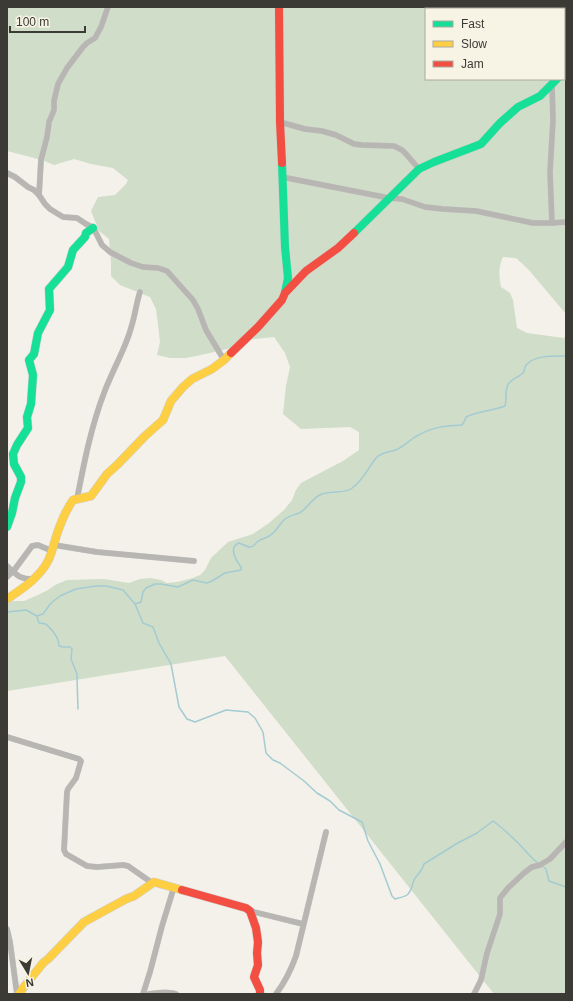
<svg xmlns="http://www.w3.org/2000/svg" width="573" height="1001" font-family="Arial,sans-serif">
  <style>
    .green { fill: #d0ddc9; fill-rule: evenodd }
    .lines { fill: none; stroke-linecap: round; stroke-linejoin: round }
    .stream { stroke: #a3cbd2; stroke-width: 1.5 }
    .street-casing { stroke: #d1cfca; stroke-width: 6 }
    .fast-casing { stroke: #d1cfca; stroke-width: 9 }
    .slow-casing { stroke: #d1cfca; stroke-width: 9 }
    .jam-casing { stroke: #d1cfca; stroke-width: 9 }
    .street { stroke: #b7b6b3; stroke-width: 5.5 }
    .fast { stroke: #16e098; stroke-width: 8 }
    .slow { stroke: #ffcf43; stroke-width: 8 }
    .jam { stroke: #f24e42; stroke-width: 8 }
  </style>
  <rect width="100%" height="100%" fill="#f3f1ea"/>
  <!-- green -->
  <path class="green" d="M 7,7 L 566,7 L 566,314 L 528,269 L 516,258 L 503,257 C 498,267 499,276 501,287 L 510,293 L 513,300 L 517,328 L 527,333 L 564,338 L 566,335 L 566,994 L 494,994 L 225,656 L 7,691 L 7,601 L 24,601 L 38,595 L 48,590 L 55,585 L 67,580 L 104,579 L 129,583 L 140,579 L 150,578 L 161,580 L 167,583 L 177,582 L 193,578 L 200,575 L 205,570 L 211,558 L 228,542 L 253,534 L 269,523 L 284,510 L 292,500 L 296,490 L 301,483 L 343,461 L 359,450 L 359,432 L 350,427 L 301,429 L 283,414 L 286,386 L 290,367 L 285,353 L 274,337 L 245,340 L 231,348 L 201,355 L 186,358 L 170,358 L 157,355 L 160,342 L 158,324 L 156,309 L 150,297 L 120,285 L 111,276 L 111,262 L 109,239 L 99,231 L 91,211 L 98,197 L 115,195 L 126,184 L 128,180 L 113,168 L 91,164 L 74,159 L 54,165 L 42,160 L 7,151 ZM 426,9 L 564,9 L 564,79 L 426,79 Z"/>
  <g class="lines">
    <!-- stream -->
    <g class="stream">
      <path d="M 135,604 L 141,602 L 143,592 L 146,588 L 155,584 L 161,584 L 178,587 L 193,580 L 207,583 L 212,581 L 225,573 L 241,570 L 241,567 C 236,561 228,547 239,543 C 242,544 247,547 250,547 C 254,547 255,544 257,542 C 262,538 269,538 273,533 C 278,529 280,523 285,519 C 289,516 294,515 299,513 C 308,509 311,498 322,494 C 331,491 345,493 351,489 C 364,480 367,469 376,458 C 383,451 389,453 398,449 C 404,446 409,441 415,437 C 432,427 443,426 462,425 L 464,422 L 466,417 C 478,411 492,411 505,406 C 507,399 505,394 507,387 C 509,379 518,378 523,373 C 525,370 524,367 527,364 C 536,355 554,356 566,356"/>
      <path d="M 7,612 L 26,610 L 37,616 L 43,614 L 51,603 L 60,596 L 76,589 L 96,586 L 106,586 L 123,590 L 135,604 L 143,623 L 153,627 L 159,643 L 171,664 L 179,707 L 187,719 L 195,722 L 226,710 L 248,712 L 255,718 L 263,732 L 266,753 L 273,760 L 280,763 L 304,781 L 317,793 L 330,801 L 339,810 L 362,822 L 368,841 L 380,864 L 392,896 L 395,899 C 399,898 404,897 407,895 C 412,891 412,885 414,880 C 418,873 422,872 424,864 L 456,844 L 477,833 L 493,821 C 503,828 511,836 520,845 C 526,851 531,858 538,863"/>
      <path d="M 37,617 L 39,623 L 46,624 C 52,630 59,637 59,646 L 63,647 L 70,647 L 72,649 L 71,659 L 77,674 L 77,679 L 78,709"/>
      <path d="M 541,865 L 546,869 L 549,881 L 566,887"/>
    </g>
    <!-- street casing -->
    <g class="street-casing">
      <g id="street">
        <path d="M 564,66 L 566,62"/>
        <path d="M 552,84 L 553,120 L 550,172 L 552,223"/>
        <path d="M 280,122 L 305,129 L 322,131 L 336,135 L 354,144 L 362,145 L 394,146 L 402,150 L 406,154 L 419,169"/>
        <path d="M 7,173 L 15,177 L 28,187 L 34,190 L 39,195 L 45,204 L 50,209 L 63,217 L 77,218 L 86,224 L 90,226 L 94,229 L 102,245 L 110,252 L 131,263 L 143,267 L 158,268 L 167,271 L 193,300 L 198,309 L 206,330 L 224,360"/>
        <path d="M 282,177 L 389,198 L 402,199 L 425,207 L 443,209 L 476,211 L 533,223 L 552,223 L 566,222"/>
        <path d="M 39,195 L 41,160 L 47,137 L 49,122 L 54,110 L 54,101 L 58,84 L 67,68 L 83,47 L 87,43 L 95,38 L 101,27 L 108,7"/>
        <path d="M 77,499 C 84,463 91,427 104,393 C 112,371 125,350 131,328 C 135,316 136,304 140,292"/>
        <path d="M 54,545 L 97,552 L 194,561"/>
        <path d="M 7,566 C 17,575 20,580 34,579"/>
        <path d="M 7,577 L 15,569 L 32,546 L 38,545 L 52,551"/>
        <path d="M 7,737 L 79,759 L 81,761 L 76,778 L 68,789 L 67,792 L 64,850 L 66,854 L 87,866 L 97,867 L 123,865 L 128,866 L 148,880 L 153,883"/>
        <path d="M 250,911 L 303,924"/>
        <path d="M 7,929 L 10,942 L 17,994"/>
        <path d="M 143,994 L 150,972 L 162,926 L 174,887"/>
        <path d="M 149,994 C 158,993 168,991 176,994"/>
        <path d="M 276,994 C 285,982 291,970 296,956 L 326,832"/>
        <path d="M 474,994 L 481,980 L 487,953 L 500,914 L 500,898 L 508,888 L 524,873 L 532,867 L 540,865 L 550,859 L 566,842"/>
      </g>
    </g>
    <!-- fast casing -->
    <g class="fast-casing">
      <g id="fast">
        <path d="M 282,163 L 285,247 L 288,278 L 285,292"/>
        <path d="M 354,233 L 419,169 L 434,162 L 481,144 L 500,123 L 518,107 L 540,96 L 557,79"/>
        <path d="M 7,527 L 12,513 L 15,498 L 21,482 L 21,477 L 14,464 L 13,454 L 17,445 L 28,428 L 27,417 L 31,404 L 33,375 L 29,360 L 34,354 L 38,333 L 50,310 L 49,289 L 68,267 L 73,250 L 85,237 L 86,233 L 93,228"/>
      </g>
    </g>
    <!-- slow casing -->
    <g class="slow-casing">
      <g id="slow">
        <path d="M 7,599 C 22,589 39,578 48,561 C 52,553 54,543 57,534 C 61,522 66,510 73,500 L 91,496 L 107,474 L 117,465 L 145,436 L 163,420 L 171,401 L 183,387 L 192,379 L 212,369 L 224,360 L 231,353"/>
        <path d="M 19,994 L 23,988 L 43,963 L 48,959 L 84,922 L 126,899 L 134,896 L 154,882 L 182,890"/>
      </g>
    </g>
    <!-- jam casing -->
    <g class="jam-casing">
      <g id="jam">
        <path d="M 279,7 L 280,122 L 282,163"/>
        <path d="M 231,353 L 258,327 L 282,300 L 285,293 L 306,271 L 338,248 L 354,233"/>
        <path d="M 182,890 L 246,908 L 250,911 L 256,928 L 258,942 L 257,953 L 258,965 L 254,977 L 260,990 L 260,994"/>
      </g>
    </g>
    <!-- street -->
    <use href="#street" class="street"/>
    <!-- fast -->
    <use href="#fast" class="fast"/>
    <!-- slow -->
    <use href="#slow" class="slow"/>
    <!-- jam -->
    <use href="#jam" class="jam"/>
  </g>
  <!-- border -->
  <rect width="573" height="1001" fill="none" stroke="#3b3a34" stroke-width="16"/>
  <!-- legend -->
  <rect x="425" y="8" width="140" height="72" fill="#f7f4e6" stroke="#acaa9f"/>
  <rect x="433" y="21" width="20" height="6" fill="#16e098" stroke="#acaa9f"/>
  <text x="461" y="28" font-size="12" fill="#3b3a34">Fast</text>
  <rect x="433" y="41" width="20" height="6" fill="#ffcf43" stroke="#acaa9f"/>
  <text x="461" y="48" font-size="12" fill="#3b3a34">Slow</text>
  <rect x="433" y="61" width="20" height="6" fill="#f24e42" stroke="#acaa9f"/>
  <text x="461" y="68" font-size="12" fill="#3b3a34">Jam</text>
  <!-- north arrow -->
  <g transform="translate(28 973) rotate(170)" stroke="#f7f4e6" stroke-width="3" paint-order="stroke">
  <path d="M0-3L7 15L0 10L-7 15Z" fill="#3b3a34"/>
  <text y="-6" font-size="11" font-weight="bold" text-anchor="middle" fill="#3b3a34">N</text>
  </g>
  <!-- scale -->
  <path d="M10 26v6h75v-6" fill="none" stroke="#3b3a34" stroke-width="2"/>
  <text x="16" y="26" font-size="12" fill="#3b3a34" stroke="#f7f4e6" stroke-width="3" paint-order="stroke">100 m</text>
</svg>
